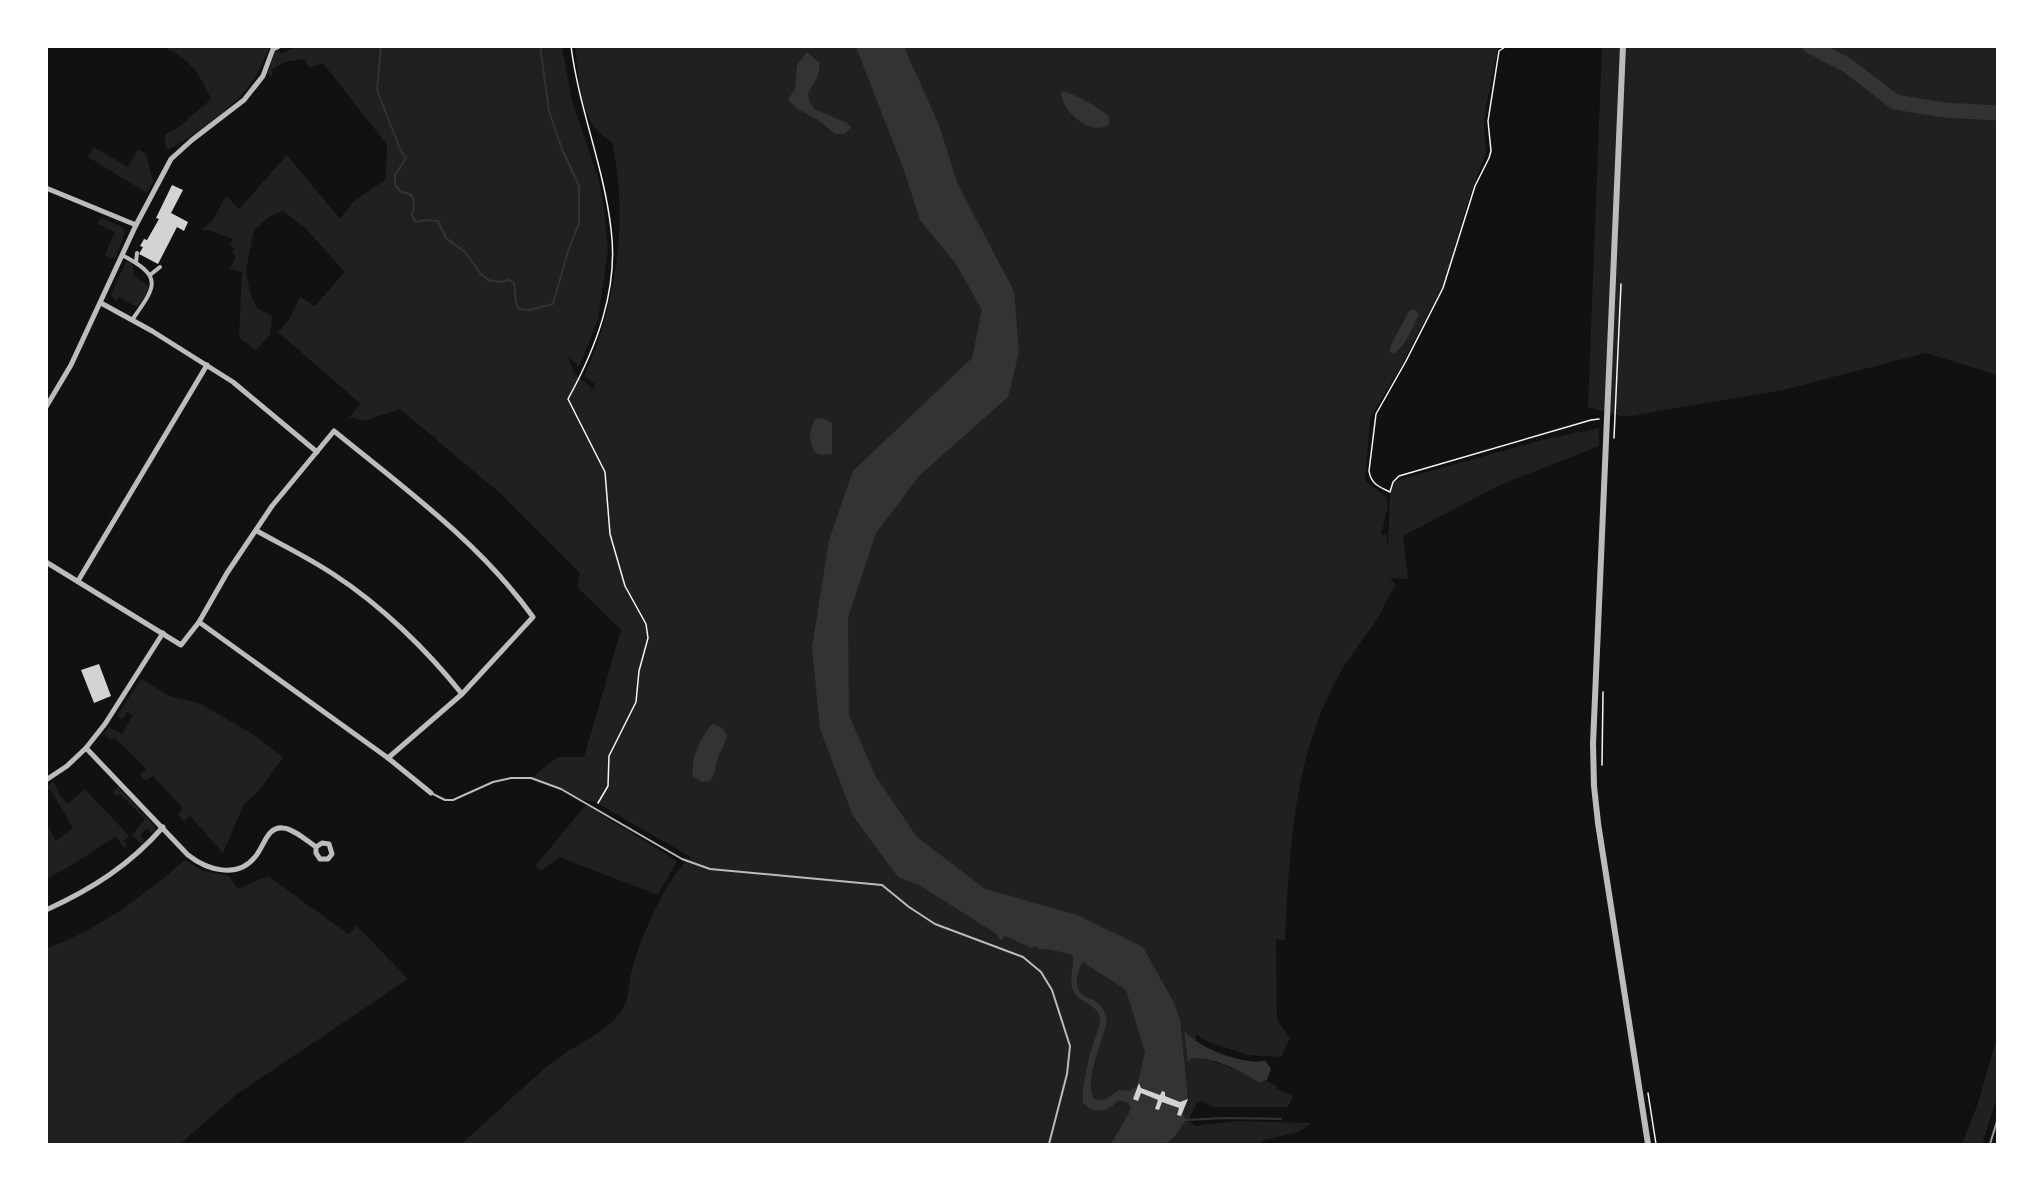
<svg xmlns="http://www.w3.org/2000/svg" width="2044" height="1191" font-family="'DejaVu Sans',sans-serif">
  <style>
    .green { fill: #202020 }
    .water { fill: #333; fill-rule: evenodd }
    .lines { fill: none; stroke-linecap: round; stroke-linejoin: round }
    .stream { stroke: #333; stroke-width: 2 }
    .river { stroke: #333; stroke-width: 15 }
    .building { fill: #d3d3d3 }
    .path { stroke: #f5f5f5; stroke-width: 1.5 }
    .service { stroke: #bcbcbc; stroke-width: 2 }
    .pedestrian { stroke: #bcbcbc; stroke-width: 4 }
    .minor { stroke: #bcbcbc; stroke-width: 5 }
    .tertiary { stroke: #bcbcbc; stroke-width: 6 }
    .rail { stroke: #9a9a9a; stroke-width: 2 }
  </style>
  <rect width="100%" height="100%" fill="#111"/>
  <!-- green -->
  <g class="green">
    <path d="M 298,46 L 562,47 L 572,101 L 599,180 L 604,207 L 608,251 L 598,319 L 579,367 L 568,356 L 574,373 L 593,389 L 595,384 L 584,376 C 616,307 629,219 612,143 C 607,139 601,135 597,130 C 579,110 578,72 575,47 L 1516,47 L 1498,48 L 1486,107 L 1484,125 L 1486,152 L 1466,207 L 1444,283 L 1400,368 L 1370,418 L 1365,481 L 1387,498 L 1388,505 L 1381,535 L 1386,534 L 1388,549 L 1390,494 L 1395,481 L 1542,440 L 1599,428 L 1599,446 L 1500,485 L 1403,536 L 1408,579 L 1390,578 L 1396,586 C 1386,596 1384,610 1376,621 C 1360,643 1343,665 1331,690 C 1293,768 1289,855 1285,940 L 1276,939 L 1277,1020 L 1290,1038 L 1281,1057 L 1248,1055 L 1208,1042 L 1196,1034 L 1196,1057 L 1201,1057 L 1242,1072 L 1259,1083 L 1266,1081 L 1277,1086 L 1277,1089 L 1293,1096 L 1288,1107 L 1213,1107 L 1202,1101 L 1197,1102 L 1188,1121 L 1195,1126 L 1237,1121 L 1311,1123 L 1299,1132 L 1263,1140 L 1261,1144 L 461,1144 C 493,1117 524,1084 557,1059 C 578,1043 604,1034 620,1013 C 629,1002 628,987 631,974 C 639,940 665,879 691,857 L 595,802 L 578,799 L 561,789 L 531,778 L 558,757 L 584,757 L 621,630 L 577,587 L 580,573 L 502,495 L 400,409 L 364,421 L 349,417 L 361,404 L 278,332 L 288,321 L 300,297 L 315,306 L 345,272 L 306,229 L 283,211 L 270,216 L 254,230 L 246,270 L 250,292 L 257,308 L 272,316 L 270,335 L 256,350 L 239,338 L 242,272 L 230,269 L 236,257 L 232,253 L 235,249 L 230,245 L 233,239 L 208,230 L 201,230 L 212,221 L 226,196 L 239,209 L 287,155 L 340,219 L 353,202 L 386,179 L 387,145 L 323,63 L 310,68 L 304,59 L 285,62 L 271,70 L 273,76 L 272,77 L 268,73 L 275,51 L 279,50 L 281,54 Z"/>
    <path d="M 163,47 L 270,47 C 263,61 256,78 245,91 C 226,113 193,136 168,150 L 165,145 L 165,134 L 178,128 L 211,99 C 199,72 190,59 163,47 Z"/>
    <path d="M 1602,47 L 1997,47 L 1997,375 L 1926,353 L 1783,390 L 1624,417 L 1588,407 Z"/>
    <path d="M 93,147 L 128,167 L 138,149 L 146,154 L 153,182 L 147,193 L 88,157 Z"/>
    <path d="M 101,218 L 122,227 L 125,232 L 115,259 L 105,255 L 115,232 L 98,224 Z"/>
    <path d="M 127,260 L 132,263 L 134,276 L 148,286 L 147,294 L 137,307 L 119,297 L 116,302 L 111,294 Z"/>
    <path d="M 141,679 L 171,697 L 199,703 L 254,735 L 283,757 L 259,791 L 244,804 L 223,853 L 190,816 L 184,821 L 178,814 L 183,808 L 153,776 L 146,781 L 140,775 L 146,769 L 114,737 L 111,740 L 104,734 L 109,727 L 122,734 L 133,715 L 127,712 L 123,719 L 117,716 Z"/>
    <path d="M 77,781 L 129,836 L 124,841 L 127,845 L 124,848 L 116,836 L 75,863 L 47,879 L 47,824 L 56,841 L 73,828 L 50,789 L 47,791 L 47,786 L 53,782 L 58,790 L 57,792 L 68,804 L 84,790 Z"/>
    <path d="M 118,787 L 155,826 L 155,830 L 152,834 L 147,829 L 140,835 L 145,841 L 141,844 L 132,835 L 145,819 L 120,794 L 117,796 L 113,792 Z"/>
    <path d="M 586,805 L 677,861 L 658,895 L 559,857 L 542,870 L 535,866 Z"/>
    <path d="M 185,860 L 201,870 L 229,876 L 238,889 L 268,876 L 348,934 L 357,926 L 408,979 L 237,1094 L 180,1144 L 47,1144 L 47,948 C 99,930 143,896 185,860 Z"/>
    <path d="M 1997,1037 L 1997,1097 L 1982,1144 L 1962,1144 L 1978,1103 Z"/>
  </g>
  <!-- water -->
  <g class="water">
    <path d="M 856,47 L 904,47 L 939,125 L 958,185 L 1014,291 L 1019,352 L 1008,397 L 920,475 L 876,533 L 848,618 L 849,715 L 876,777 L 917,837 L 985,889 L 1077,915 L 1143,947 L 1173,1001 L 1180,1019 L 1188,1099 L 1180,1102 L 1165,1096 L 1165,1093 L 1162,1091 L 1160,1095 L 1141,1088 L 1140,1083 L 1136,1090 L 1179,1108 L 1186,1120 L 1175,1136 L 1165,1144 L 1111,1144 L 1129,1113 L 1131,1108 L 1127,1102 L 1118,1100 C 1109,1112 1094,1115 1083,1103 C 1081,1093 1089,1055 1093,1044 C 1095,1037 1099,1029 1100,1022 C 1101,1004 1081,1005 1074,992 C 1068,982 1074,967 1073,955 L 1048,949 L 1038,949 L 1036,946 L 1032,948 L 1005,936 L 1001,940 L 995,933 L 919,885 L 898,877 L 853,816 L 820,729 L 812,648 L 829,540 L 853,471 L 972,358 L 982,310 L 956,264 L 920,220 L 904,170 ZM 1083,962 L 1126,990 L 1145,1052 L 1137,1086 L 1130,1091 L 1119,1090 C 1109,1096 1105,1104 1093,1098 C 1084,1074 1105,1041 1107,1017 C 1104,1011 1101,1005 1095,1001 C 1091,998 1086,998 1082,994 C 1073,987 1077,970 1083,962 Z"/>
    <path d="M 807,52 L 820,63 L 818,76 L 808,93 L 809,100 L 814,109 L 847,123 L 851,127 L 845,134 L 835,134 L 818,120 L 796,108 L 788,99 L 795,89 L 797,65 Z"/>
    <path d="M 1064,91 C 1080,97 1096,106 1109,116 L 1109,124 C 1092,138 1061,111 1061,92 Z"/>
    <path d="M 1412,309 L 1416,310 L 1419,315 C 1412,327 1405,348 1393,354 L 1390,352 L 1390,347 L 1409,311 Z"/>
    <path d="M 823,418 L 832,423 L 832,454 L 821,455 L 816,453 C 808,443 809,430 815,419 Z"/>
    <path d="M 712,724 L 721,727 L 727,735 C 725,746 721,748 718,758 C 713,769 719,770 710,781 L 702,782 L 693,776 C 690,758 701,738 712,724 Z"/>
    <path d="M 1184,1031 C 1190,1036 1197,1042 1204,1046 C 1216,1053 1252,1066 1265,1060 L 1271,1069 L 1267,1080 L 1259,1083 C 1240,1070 1214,1057 1191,1058 L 1188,1062 Z"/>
  </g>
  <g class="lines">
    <!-- stream -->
    <g class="stream">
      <path d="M 381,46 L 377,90 L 400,149 L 406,158 L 395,175 L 395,185 L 401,192 C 416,192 415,204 412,215 L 415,222 L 428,220 L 438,221 L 446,238 L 465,252 L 480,273 L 488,280 L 499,282 L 509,280 L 514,283 L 516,303 L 519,309 L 529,310 L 553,304 L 568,251 L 579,223 L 579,186 L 562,149 L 549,111 L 540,46"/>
      <path d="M 1186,1120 L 1225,1118 L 1281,1119"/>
    </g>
    <!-- river -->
    <path class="river" d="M 1810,46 L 1847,65 L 1895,102 L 1944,110 L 1998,113"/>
  </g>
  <!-- building -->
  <g class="building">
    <path d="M 172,185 L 183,190 L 171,213 L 188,222 L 184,231 L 177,227 L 158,264 L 139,254 L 143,247 L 140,246 L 144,239 L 147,240 L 159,219 L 156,218 Z"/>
    <path d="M 99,664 L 111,696 L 94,703 L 81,670 Z"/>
    <path d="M 1139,1083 L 1141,1088 L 1160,1095 L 1162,1091 L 1165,1092 L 1165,1096 L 1180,1102 L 1188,1099 L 1181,1116 L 1177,1115 L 1179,1108 L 1162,1102 L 1159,1110 L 1155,1109 L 1158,1100 L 1141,1093 L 1138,1101 L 1133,1099 Z"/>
  </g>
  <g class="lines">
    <!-- path -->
    <g class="path">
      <path d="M 571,46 C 579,109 604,167 611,229 C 619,289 596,348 568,399 L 605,472 L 610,534 L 625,586 L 646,624 L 648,638 L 639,671 L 636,702 L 609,756 L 608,786 L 598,803"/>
      <path d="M 1544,46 L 1505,47 L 1499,51 L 1488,121 L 1491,151 L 1489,158 L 1475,186 L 1443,288 L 1406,361 L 1376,414 L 1369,471 C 1371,484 1379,487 1390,492 L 1393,482 L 1399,476 L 1591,420 L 1599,419"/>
      <path d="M 1614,438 L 1621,284"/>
      <path d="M 1602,765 L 1603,692"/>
      <path d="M 1648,1093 L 1656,1144"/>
    </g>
    <!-- service -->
    <path class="service" d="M 433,794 L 445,800 L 453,800 L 493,782 L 511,778 L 531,778 L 561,789 L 682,859 L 710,869 L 882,885 L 909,907 L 935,924 L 1023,957 L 1041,972 L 1052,990 L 1070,1046 L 1067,1074 L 1049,1144"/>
    <!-- pedestrian -->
    <g class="pedestrian">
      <path d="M 122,255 C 164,277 156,286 132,320"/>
      <path d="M 136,262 L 137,253"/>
      <path d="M 150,275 L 160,267"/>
    </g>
    <!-- minor -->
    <g class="minor">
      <path d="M 46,188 L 136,225"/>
      <path d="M 101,303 L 152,331 L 233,382 L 317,452"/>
      <path d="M 46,407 L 71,365 L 136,225 L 171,159 L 192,140 L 244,100 L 263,76 L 273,49 L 279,46"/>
      <path d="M 257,531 C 282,545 309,558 333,574 C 381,605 427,650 462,694"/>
      <path d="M 46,562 L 181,645 L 199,622 L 227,573 L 272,506 L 334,431 C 404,488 480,543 533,617 L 462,694 L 388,758"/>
      <path d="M 78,581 L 207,365"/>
      <path d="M 199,622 L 388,758 L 431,793"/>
      <path d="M 86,748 L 188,855 C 207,870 237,879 255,857 C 264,847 267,826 283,828 C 294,829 307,841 316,847 L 316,853 L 320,859 L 328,859 L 332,854 L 329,844 L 322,843 L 316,847"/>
      <path d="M 46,780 L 67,766 L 86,748 L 105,724 L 163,633"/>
      <path d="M 46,910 C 92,889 130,865 163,827"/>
    </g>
    <!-- tertiary -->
    <path class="tertiary" d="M 1623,46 L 1593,744 L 1594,786 L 1598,823 L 1648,1144"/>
    <!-- rail -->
    <path class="rail" d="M 1990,1144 L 1998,1118"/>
  </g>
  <!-- border -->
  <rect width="2044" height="1191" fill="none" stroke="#ffffff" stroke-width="96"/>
</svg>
